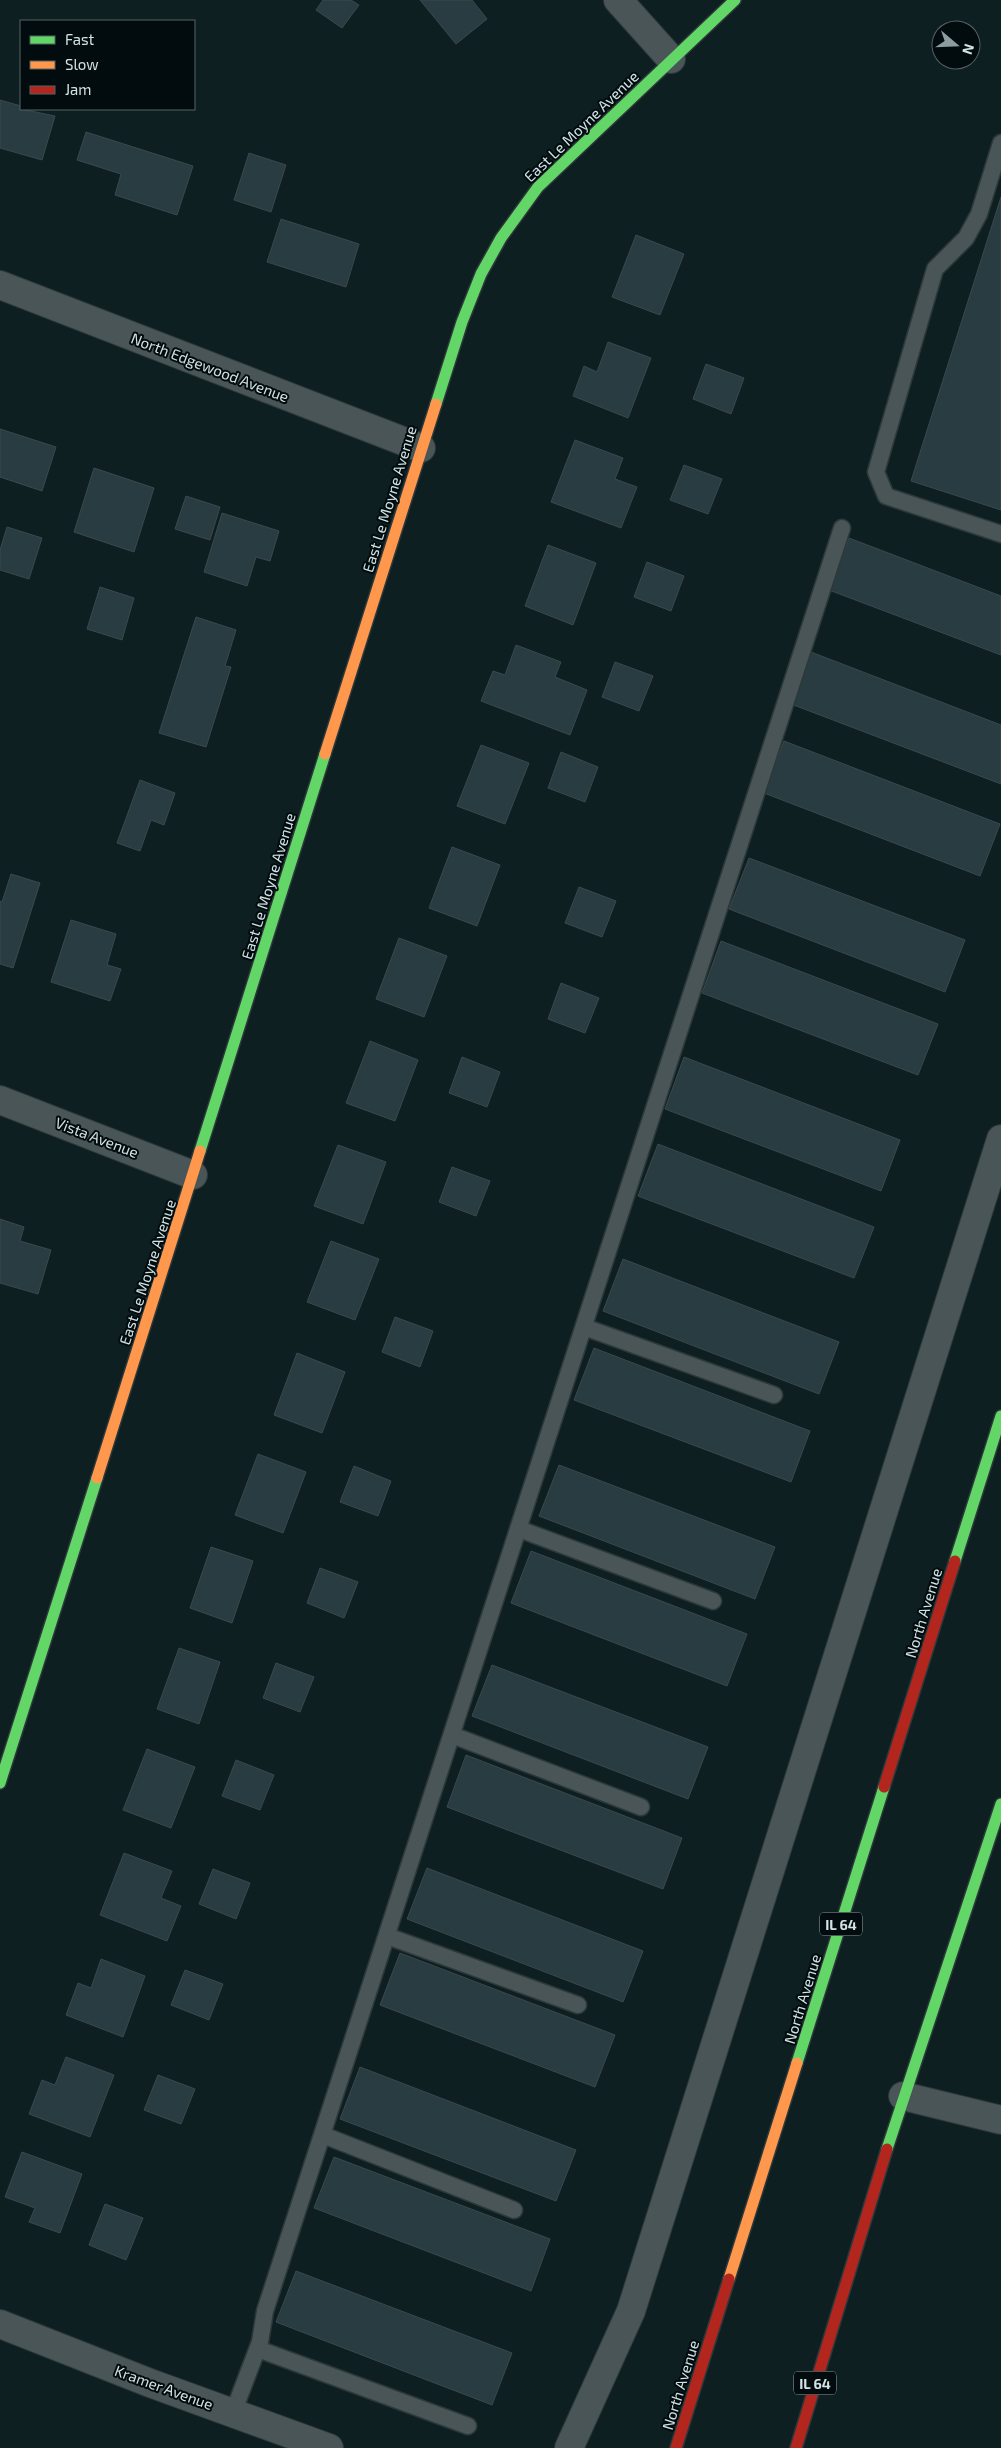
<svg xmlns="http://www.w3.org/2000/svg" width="1001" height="2448" font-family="'Exo 2',sans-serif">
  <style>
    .building { fill: #293c42; stroke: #3c484c }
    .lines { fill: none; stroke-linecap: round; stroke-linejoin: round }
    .lane-casing { stroke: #2d383a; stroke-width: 19 }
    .street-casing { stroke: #2d383a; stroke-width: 30 }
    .fast-casing { stroke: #2d383a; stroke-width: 14 }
    .slow-casing { stroke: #2d383a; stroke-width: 14 }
    .jam-casing { stroke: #2d383a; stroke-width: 14 }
    .lane { stroke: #495557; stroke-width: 16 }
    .street { stroke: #495557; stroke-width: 28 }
    .fast { stroke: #63d668; stroke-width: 11 }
    .slow { stroke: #ff974d; stroke-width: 11 }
    .jam { stroke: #b3261e; stroke-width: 11 }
    .labels { text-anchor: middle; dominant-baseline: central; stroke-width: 4; stroke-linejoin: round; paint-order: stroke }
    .shield { fill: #020c0e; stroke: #94a2a4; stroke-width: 1 }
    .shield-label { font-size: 14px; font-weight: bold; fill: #d2e3e5 }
    .street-label { font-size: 15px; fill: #d2e3e5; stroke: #020c0e }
  </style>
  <rect width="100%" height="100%" fill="#0e1f21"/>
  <!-- building -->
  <g class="building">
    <path d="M 323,0 L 351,0 L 359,5 L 342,28 L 316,10 Z"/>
    <path d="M 420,0 L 472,0 L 487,19 L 456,44 Z"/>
    <path d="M 0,100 L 21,106 L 21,109 L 55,116 L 42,160 L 0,148 Z"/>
    <path d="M 86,132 L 193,166 L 177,215 L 115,195 L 121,174 L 77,160 Z"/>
    <path d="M 249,153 L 286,165 L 271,212 L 234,200 Z"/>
    <path d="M 1001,197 L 1001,510 L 911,481 Z"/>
    <path d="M 281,219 L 359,244 L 346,287 L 267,262 Z"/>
    <path d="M 636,235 L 684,254 L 660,315 L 612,297 Z"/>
    <path d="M 608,342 L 651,358 L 628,418 L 573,396 L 584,366 L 597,372 Z"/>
    <path d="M 706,364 L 744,378 L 731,414 L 693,399 Z"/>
    <path d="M 0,429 L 56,447 L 42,491 L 0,477 Z"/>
    <path d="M 575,440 L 623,458 L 615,479 L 637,487 L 621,528 L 551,502 Z"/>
    <path d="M 684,465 L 722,479 L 708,514 L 670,500 Z"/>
    <path d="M 94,468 L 154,488 L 134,552 L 74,532 Z"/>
    <path d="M 186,496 L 220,507 L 210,540 L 175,529 Z"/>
    <path d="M 222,513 L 279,531 L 270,561 L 256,557 L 247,586 L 204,572 Z"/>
    <path d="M 7,527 L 42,538 L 29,579 L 0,570 L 0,550 Z"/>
    <path d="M 849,538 L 1001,596 L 1001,655 L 829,590 Z"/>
    <path d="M 548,545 L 596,563 L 573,625 L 525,606 Z"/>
    <path d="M 647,562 L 684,576 L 671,611 L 634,597 Z"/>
    <path d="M 100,587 L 134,598 L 122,640 L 87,629 Z"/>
    <path d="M 196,617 L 236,630 L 225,666 L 231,667 L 206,747 L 159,733 Z"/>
    <path d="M 516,645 L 561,662 L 555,677 L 587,690 L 570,735 L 481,701 L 493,671 L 505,675 Z"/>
    <path d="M 811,652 L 1001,725 L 1001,784 L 791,704 Z"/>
    <path d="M 615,662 L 653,676 L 639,711 L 602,697 Z"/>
    <path d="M 784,741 L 1000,824 L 980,876 L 764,793 Z"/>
    <path d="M 481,745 L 529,763 L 505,824 L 457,806 Z"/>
    <path d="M 561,752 L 598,767 L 585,802 L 548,788 Z"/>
    <path d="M 140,780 L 175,793 L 164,825 L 151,820 L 140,851 L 117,843 Z"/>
    <path d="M 452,847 L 500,865 L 477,926 L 429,908 Z"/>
    <path d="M 749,858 L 965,940 L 945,992 L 729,909 Z"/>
    <path d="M 11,874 L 40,883 L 13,968 L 0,964 L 0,901 L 2,902 Z"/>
    <path d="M 579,887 L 616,901 L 602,937 L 565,923 Z"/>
    <path d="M 71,920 L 116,934 L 107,965 L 121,969 L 110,1001 L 51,982 Z"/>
    <path d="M 399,938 L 447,956 L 424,1017 L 376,999 Z"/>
    <path d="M 721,941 L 938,1024 L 918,1075 L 702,993 Z"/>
    <path d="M 561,983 L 599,998 L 585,1033 L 548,1019 Z"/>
    <path d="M 370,1041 L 418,1060 L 395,1121 L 346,1103 Z"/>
    <path d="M 462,1057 L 500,1072 L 487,1107 L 449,1093 Z"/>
    <path d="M 684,1057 L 900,1140 L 881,1191 L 665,1109 Z"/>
    <path d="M 658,1144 L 874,1227 L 854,1278 L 638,1196 Z"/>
    <path d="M 338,1145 L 386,1162 L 363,1224 L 314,1206 Z"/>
    <path d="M 452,1167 L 490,1181 L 476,1216 L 439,1202 Z"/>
    <path d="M 0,1219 L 24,1227 L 20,1241 L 51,1250 L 38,1294 L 0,1283 Z"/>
    <path d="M 331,1241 L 379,1259 L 355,1320 L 307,1302 Z"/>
    <path d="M 623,1259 L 839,1342 L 819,1394 L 603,1311 Z"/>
    <path d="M 395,1317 L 433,1331 L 420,1367 L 382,1352 Z"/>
    <path d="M 594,1348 L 810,1431 L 791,1482 L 574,1400 Z"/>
    <path d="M 297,1353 L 345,1372 L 322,1433 L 274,1415 Z"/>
    <path d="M 258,1454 L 306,1472 L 283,1533 L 235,1515 Z"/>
    <path d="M 559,1465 L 775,1547 L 755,1599 L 539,1516 Z"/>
    <path d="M 354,1466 L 391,1481 L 378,1516 L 340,1502 Z"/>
    <path d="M 211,1547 L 253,1561 L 232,1623 L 190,1608 Z"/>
    <path d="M 531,1551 L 747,1634 L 727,1686 L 511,1603 Z"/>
    <path d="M 320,1568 L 358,1582 L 344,1618 L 307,1603 Z"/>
    <path d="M 179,1648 L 220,1662 L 199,1724 L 157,1709 Z"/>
    <path d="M 276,1663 L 314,1677 L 300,1712 L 263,1698 Z"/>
    <path d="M 492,1665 L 708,1747 L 688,1799 L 472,1716 Z"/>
    <path d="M 147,1749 L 195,1767 L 171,1828 L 123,1810 Z"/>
    <path d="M 466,1755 L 682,1838 L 663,1889 L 447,1807 Z"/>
    <path d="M 236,1760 L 274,1775 L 260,1810 L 222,1796 Z"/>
    <path d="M 124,1853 L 172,1871 L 161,1898 L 181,1906 L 167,1941 L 100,1915 Z"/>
    <path d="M 427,1868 L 643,1951 L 623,2002 L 407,1919 Z"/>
    <path d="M 213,1869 L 250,1883 L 236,1919 L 199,1904 Z"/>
    <path d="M 400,1953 L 615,2035 L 595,2087 L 380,2005 Z"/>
    <path d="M 101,1959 L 145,1976 L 123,2037 L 66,2015 L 78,1983 L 91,1988 Z"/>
    <path d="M 185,1970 L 223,1984 L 209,2020 L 171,2005 Z"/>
    <path d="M 66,2057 L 114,2075 L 90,2137 L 29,2114 L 42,2080 L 55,2085 Z"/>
    <path d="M 360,2067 L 576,2150 L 556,2201 L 340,2119 Z"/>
    <path d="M 158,2075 L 195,2089 L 181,2124 L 144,2110 Z"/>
    <path d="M 22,2152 L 82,2174 L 60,2233 L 29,2222 L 35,2208 L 5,2197 Z"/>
    <path d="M 334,2157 L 550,2239 L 531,2291 L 314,2208 Z"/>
    <path d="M 105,2204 L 143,2218 L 126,2260 L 89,2245 Z"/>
    <path d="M 296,2271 L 512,2353 L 492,2405 L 276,2322 Z"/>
  </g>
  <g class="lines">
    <!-- lane casing -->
    <g class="lane-casing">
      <g id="lane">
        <path d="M 1001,143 L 979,214 L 966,238 L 935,269 L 876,472 L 886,496 L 1001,534"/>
        <path d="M 584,1327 L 774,1395"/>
        <path d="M 519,1529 L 713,1601"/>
        <path d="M 452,1735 L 641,1807"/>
        <path d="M 387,1936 L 578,2005"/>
        <path d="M 323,2135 L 514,2210"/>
        <path d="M 258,2349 L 468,2426"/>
        <path d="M 233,2413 L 260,2342 L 265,2311 L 842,528"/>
      </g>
    </g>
    <!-- street casing -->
    <g class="street-casing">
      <g id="street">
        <path d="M 618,0 L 671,59"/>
        <path d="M 0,285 L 421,448"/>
        <path d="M 0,1100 L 193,1175"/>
        <path d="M 903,2096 L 1001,2120"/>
        <path d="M 0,2324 L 150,2383 L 329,2448"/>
        <path d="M 569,2448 L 631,2311 L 1001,1139"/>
      </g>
    </g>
    <!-- fast casing -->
    <g class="fast-casing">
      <g id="fast">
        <path d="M 436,404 L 462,322 L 481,274 L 501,238 L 538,187 L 735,0"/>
        <path d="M 200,1151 L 325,754"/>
        <path d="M 955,1561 L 1001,1416"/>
        <path d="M 0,1783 L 97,1478"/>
        <path d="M 797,2063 L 884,1787"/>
        <path d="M 887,2149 L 1001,1804"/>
      </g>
    </g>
    <!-- slow casing -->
    <g class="slow-casing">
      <g id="slow">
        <path d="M 325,754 L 436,404"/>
        <path d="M 97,1478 L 200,1151"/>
        <path d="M 729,2279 L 797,2063"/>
      </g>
    </g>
    <!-- jam casing -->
    <g class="jam-casing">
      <g id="jam">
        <path d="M 884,1787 L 955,1561"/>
        <path d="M 676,2448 L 729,2279"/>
        <path d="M 796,2448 L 887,2149"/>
      </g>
    </g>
    <!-- lane -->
    <use href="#lane" class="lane"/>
    <!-- street -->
    <use href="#street" class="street"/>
    <!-- fast -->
    <use href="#fast" class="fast"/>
    <!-- slow -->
    <use href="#slow" class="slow"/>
    <!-- jam -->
    <use href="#jam" class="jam"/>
  </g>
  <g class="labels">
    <!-- shield labels -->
    <g class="shield">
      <rect x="820" y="1912.5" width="42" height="23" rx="4"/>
      <rect x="794" y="2371.5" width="42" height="23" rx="4"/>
    </g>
    <g class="shield-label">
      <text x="841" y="1924">IL 64</text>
      <text x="815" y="2383">IL 64</text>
    </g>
    <!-- street labels -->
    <g class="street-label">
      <text transform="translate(581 126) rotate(-44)">East Le Moyne Avenue</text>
      <text transform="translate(210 367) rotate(21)">North Edgewood Avenue</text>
      <text transform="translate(389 499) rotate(-73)">East Le Moyne Avenue</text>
      <text transform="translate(268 886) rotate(-73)">East Le Moyne Avenue</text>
      <text transform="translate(97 1137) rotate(21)">Vista Avenue</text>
      <text transform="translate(147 1272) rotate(-72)">East Le Moyne Avenue</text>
      <text transform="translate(923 1613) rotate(-73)">North Avenue</text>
      <text transform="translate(802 1999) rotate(-73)">North Avenue</text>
      <text transform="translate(680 2385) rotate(-73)">North Avenue</text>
      <text transform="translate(164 2387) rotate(20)">Kramer Avenue</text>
    </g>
  </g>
  <!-- legend -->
  <rect x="20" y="20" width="175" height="90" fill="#020c0e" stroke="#556264"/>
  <rect x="30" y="36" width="25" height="8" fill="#63d668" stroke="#556264"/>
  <text x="65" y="45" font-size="15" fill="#d2e3e5">Fast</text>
  <rect x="30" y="61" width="25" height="8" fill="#ff974d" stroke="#556264"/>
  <text x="65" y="70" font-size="15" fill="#d2e3e5">Slow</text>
  <rect x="30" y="86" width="25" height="8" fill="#b3261e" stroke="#556264"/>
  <text x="65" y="95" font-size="15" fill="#d2e3e5">Jam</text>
  <!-- north arrow -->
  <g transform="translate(956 45) rotate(109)"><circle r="24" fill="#020c0e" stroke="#556264"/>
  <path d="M0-4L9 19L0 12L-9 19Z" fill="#8d9ea0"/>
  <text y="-8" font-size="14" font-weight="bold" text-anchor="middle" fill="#d2e3e5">N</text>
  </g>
</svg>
